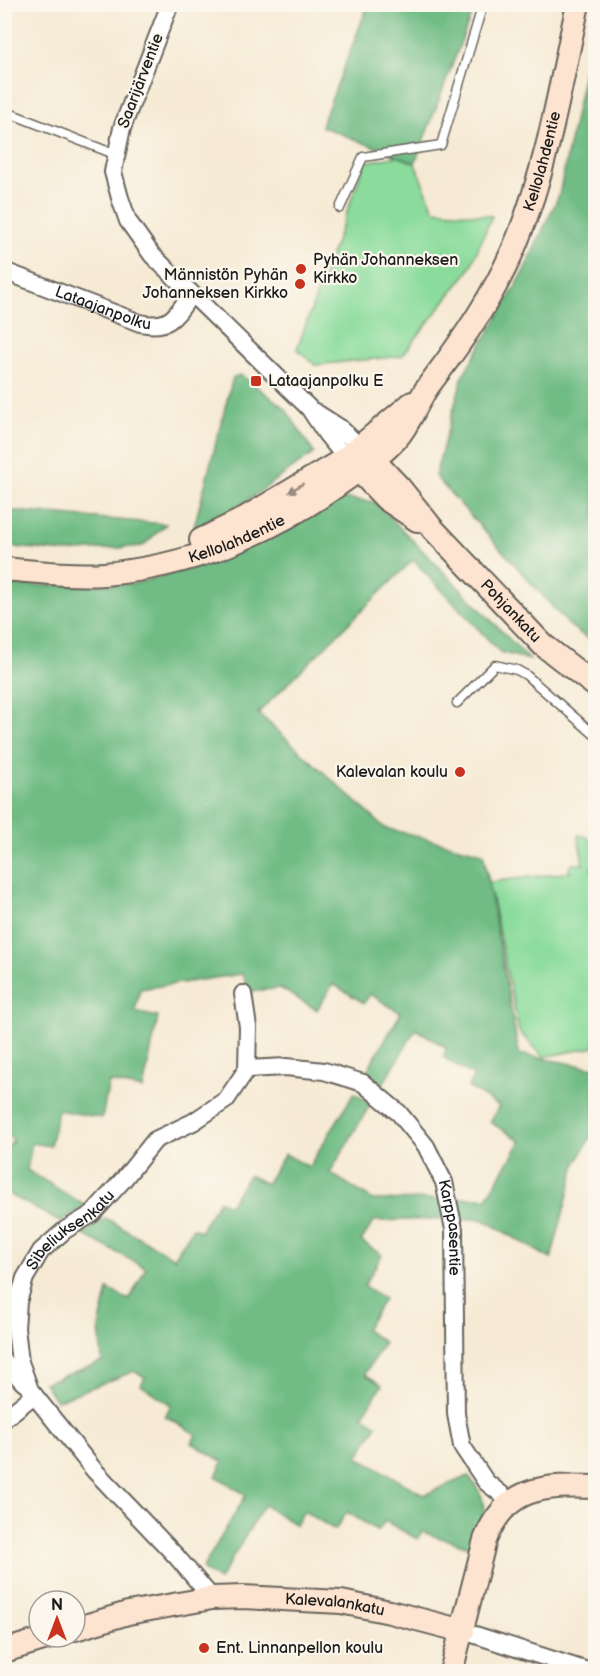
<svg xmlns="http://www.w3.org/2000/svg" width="600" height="1676" font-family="'Balsamiq Sans',sans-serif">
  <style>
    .green { fill: #8bdc9c; stroke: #547c5c; stroke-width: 1.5 }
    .forest { fill: #70bc84; stroke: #466c50; stroke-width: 1.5 }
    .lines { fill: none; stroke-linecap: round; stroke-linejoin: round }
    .lane-casing { stroke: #68645c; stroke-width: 11 }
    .street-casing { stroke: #68645c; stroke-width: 20 }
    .secondary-casing { stroke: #68645c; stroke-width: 26 }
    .lane { stroke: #fff; stroke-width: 8 }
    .street { stroke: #fff; stroke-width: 16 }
    .secondary { stroke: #fde4d0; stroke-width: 22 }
    .oneway { fill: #988a7f }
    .poi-dot { fill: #c8321e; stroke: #fbf7ec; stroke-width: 2 }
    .labels { text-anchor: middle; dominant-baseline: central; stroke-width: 4.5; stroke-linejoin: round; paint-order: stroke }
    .street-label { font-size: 16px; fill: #1c1c1c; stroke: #fbf7ec }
    .poi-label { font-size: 16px; fill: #1c1c1c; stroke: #fbf7ec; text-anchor: start }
  </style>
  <rect width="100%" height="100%" fill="#fbf7ec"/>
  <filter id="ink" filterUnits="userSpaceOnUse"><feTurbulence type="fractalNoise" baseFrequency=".0167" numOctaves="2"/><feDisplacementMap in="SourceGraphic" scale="12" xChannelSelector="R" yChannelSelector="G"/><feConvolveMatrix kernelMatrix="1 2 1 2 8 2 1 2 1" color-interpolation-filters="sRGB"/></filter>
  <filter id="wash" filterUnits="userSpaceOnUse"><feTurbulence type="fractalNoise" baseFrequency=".008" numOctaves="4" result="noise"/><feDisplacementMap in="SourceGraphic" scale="24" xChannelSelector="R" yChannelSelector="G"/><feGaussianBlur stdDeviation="1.35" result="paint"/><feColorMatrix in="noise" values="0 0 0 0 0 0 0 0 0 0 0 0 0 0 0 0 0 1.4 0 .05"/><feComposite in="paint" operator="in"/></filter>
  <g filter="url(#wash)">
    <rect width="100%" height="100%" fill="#f6ead4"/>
    <!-- green -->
    <g class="green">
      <path d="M 411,154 L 434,210 L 492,216 L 469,270 L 402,356 L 315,365 L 297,349 L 365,162 Z"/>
      <path d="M 578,835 C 597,836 595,852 595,867 L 590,869 L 596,869 L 595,1047 L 544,1057 L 519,1032 L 491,893 L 5,976 L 483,853 L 489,882 L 572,872 L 569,871 L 569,867 L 572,864 L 583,864 Z"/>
    </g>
    <!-- forest -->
    <g class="forest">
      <path d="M 368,5 L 475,5 L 415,163 L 321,126 Z"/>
      <path d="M 595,19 L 595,644 L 569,625 L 435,476 L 463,375 L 520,279 L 559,195 Z"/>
      <path d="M 241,375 L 285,408 L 314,453 L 213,525 L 194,527 L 233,377 Z"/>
      <path d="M 340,498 L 375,502 L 530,660 L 500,652 L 413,560 L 258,713 L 385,828 L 483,853 L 519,1054 L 595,1068 L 595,1129 L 576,1164 L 551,1259 L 482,1219 L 460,1219 L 457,1198 L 487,1198 L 521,1141 L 490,1122 L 499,1106 L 468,1087 L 474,1076 L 443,1057 L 447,1048 L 416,1029 L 380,1089 L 362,1079 L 401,1013 L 370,994 L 364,1003 L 333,984 L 317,1010 L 280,988 L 250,992 L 242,974 L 140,989 L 135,1012 L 158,1017 L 143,1089 L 109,1082 L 102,1118 L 58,1110 L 50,1146 L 32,1143 L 27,1170 L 86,1206 L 60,1222 L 5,1192 L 5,1148 L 13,1142 L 5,1130 L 5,586 L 133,584 L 202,565 L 277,534 Z"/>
      <path d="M 4,510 L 166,524 L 143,546 L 66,552 L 5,546 Z"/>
      <path d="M 354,1093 L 371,1103 L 330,1173 L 373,1200 L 440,1199 L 444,1219 L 374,1221 L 361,1241 L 382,1255 L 364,1286 L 384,1299 L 365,1330 L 384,1342 L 365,1374 L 382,1385 L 363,1415 L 377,1425 L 358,1457 L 424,1495 L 468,1476 C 492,1502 484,1518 476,1549 L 422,1532 L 417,1539 L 385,1521 L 378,1531 L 347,1512 L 335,1530 L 304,1511 L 296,1525 L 264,1505 L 219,1580 L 202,1569 L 246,1495 L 216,1476 L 223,1462 L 192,1443 L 196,1434 L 165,1416 L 171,1405 L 141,1385 L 145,1377 L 135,1371 L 56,1401 L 44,1383 L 102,1362 L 99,1327 L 108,1289 L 129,1300 L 146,1268 L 82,1234 L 106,1218 L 174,1258 L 193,1228 L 200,1231 L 219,1200 L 229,1205 L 249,1175 L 266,1184 L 285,1154 L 309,1167 Z"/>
    </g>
  </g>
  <g filter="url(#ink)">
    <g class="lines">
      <!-- lane casing -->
      <g class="lane-casing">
        <g id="lane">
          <path d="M 4,111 L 117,155"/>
          <path d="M 340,208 L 363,157 L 441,145 L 483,4"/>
          <path d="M 457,703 L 495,665 L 517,670 L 526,675 L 596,736"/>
        </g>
      </g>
      <!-- street casing -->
      <g class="street-casing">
        <g id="street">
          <path d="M 170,4 L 122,128 L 113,172 L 120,198 L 128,221 L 152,255 L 309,408 L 327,435 L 346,458"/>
          <path id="s1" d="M 4,271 L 140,323 C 170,329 175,317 191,294"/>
          <path d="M 315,412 L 340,428 L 360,447"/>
          <path d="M 243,994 L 248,1027 L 247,1069"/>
          <path id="s2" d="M 247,1069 L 286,1067 L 324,1071 L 363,1083 L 399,1113 L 426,1146 L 444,1182 L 454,1229 L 456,1414 L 462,1446 L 486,1482 L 511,1502"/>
          <path d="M 4,1362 L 24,1383"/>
          <path d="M 4,1419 L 34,1395"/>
          <path id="s3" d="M 212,1598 L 176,1556 L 94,1470 L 30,1390 L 20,1362 L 16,1328 L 18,1302 L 25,1278 L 41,1251 L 65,1230 L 92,1214 L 123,1180 L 155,1140 L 193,1122 L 226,1100 L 247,1069"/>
          <path d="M 463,1631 L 591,1672"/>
        </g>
      </g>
      <!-- secondary casing -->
      <g class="secondary-casing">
        <g id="secondary">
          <path id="s4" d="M 364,450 L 400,488 L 432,528 L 543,645 L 596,686"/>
          <path d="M 348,459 L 386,499 L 417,520"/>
          <path d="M 201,540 L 240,521 L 346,458 L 412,403"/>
          <path id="s5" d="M 4,569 C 37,572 72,576 104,574 C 188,567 267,535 335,487 C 356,472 379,458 396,439 C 410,424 417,401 429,385 C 464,339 497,291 518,238 C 548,164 561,82 578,4"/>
          <path id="s6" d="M 75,1629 L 128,1613 L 212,1598 L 243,1597 L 341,1602 L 390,1612 L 463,1631"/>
          <path d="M 4,1651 L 50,1637"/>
          <path d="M 451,1672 L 485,1540 C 506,1486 544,1485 596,1487"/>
        </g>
      </g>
      <!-- lane -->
      <use href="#lane" class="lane"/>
      <!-- street -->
      <use href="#street" class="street"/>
      <!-- secondary -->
      <use href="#secondary" class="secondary"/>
    </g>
    <!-- one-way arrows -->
    <defs><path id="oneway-solid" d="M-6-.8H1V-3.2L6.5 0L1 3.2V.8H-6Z" transform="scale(1.5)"/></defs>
    <use class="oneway" href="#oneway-solid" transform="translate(296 488) rotate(148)"/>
  </g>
  <!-- markers -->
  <g class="poi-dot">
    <circle cx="301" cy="269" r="6"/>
    <circle cx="300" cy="284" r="6"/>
    <rect x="250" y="375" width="12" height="12" rx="3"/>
    <circle cx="460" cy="772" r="6"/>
    <circle cx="204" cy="1648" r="6"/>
  </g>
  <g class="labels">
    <!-- street labels -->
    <g class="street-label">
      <text transform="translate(141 81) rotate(-69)">Saarijärventie</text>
      <text stroke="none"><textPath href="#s5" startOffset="744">Kellolahdentie</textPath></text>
      <text stroke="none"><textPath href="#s1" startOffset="106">Lataajanpolku</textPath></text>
      <text stroke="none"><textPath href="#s5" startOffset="238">Kellolahdentie</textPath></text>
      <text stroke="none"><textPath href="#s4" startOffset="218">Pohjankatu</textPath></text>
      <text stroke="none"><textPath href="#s2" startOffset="294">Karppasentie</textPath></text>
      <text stroke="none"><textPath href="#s3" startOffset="459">Sibeliuksenkatu</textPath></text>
      <text stroke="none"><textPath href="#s6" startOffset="264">Kalevalankatu</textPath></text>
    </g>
    <!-- poi labels -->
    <g class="poi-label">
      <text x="313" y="260">Pyhän Johanneksen<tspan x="313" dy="18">Kirkko</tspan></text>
      <text x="288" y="275" text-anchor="end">Männistön Pyhän<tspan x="288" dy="18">Johanneksen Kirkko</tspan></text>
      <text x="268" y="381">Lataajanpolku E</text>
      <text x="448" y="772" text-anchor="end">Kalevalan koulu</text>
      <text x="216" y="1648">Ent. Linnanpellon koulu</text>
    </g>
  </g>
  <!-- margin -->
  <rect width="600" height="1676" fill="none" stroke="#fbf7ec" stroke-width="24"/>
  <!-- north arrow -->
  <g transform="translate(57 1619)"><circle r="28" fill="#fbf7ec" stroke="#a29f99" stroke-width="1.5"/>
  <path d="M0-4.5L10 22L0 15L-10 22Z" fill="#c8321e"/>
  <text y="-9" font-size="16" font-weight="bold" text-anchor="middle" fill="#1c1c1c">N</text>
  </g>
</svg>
